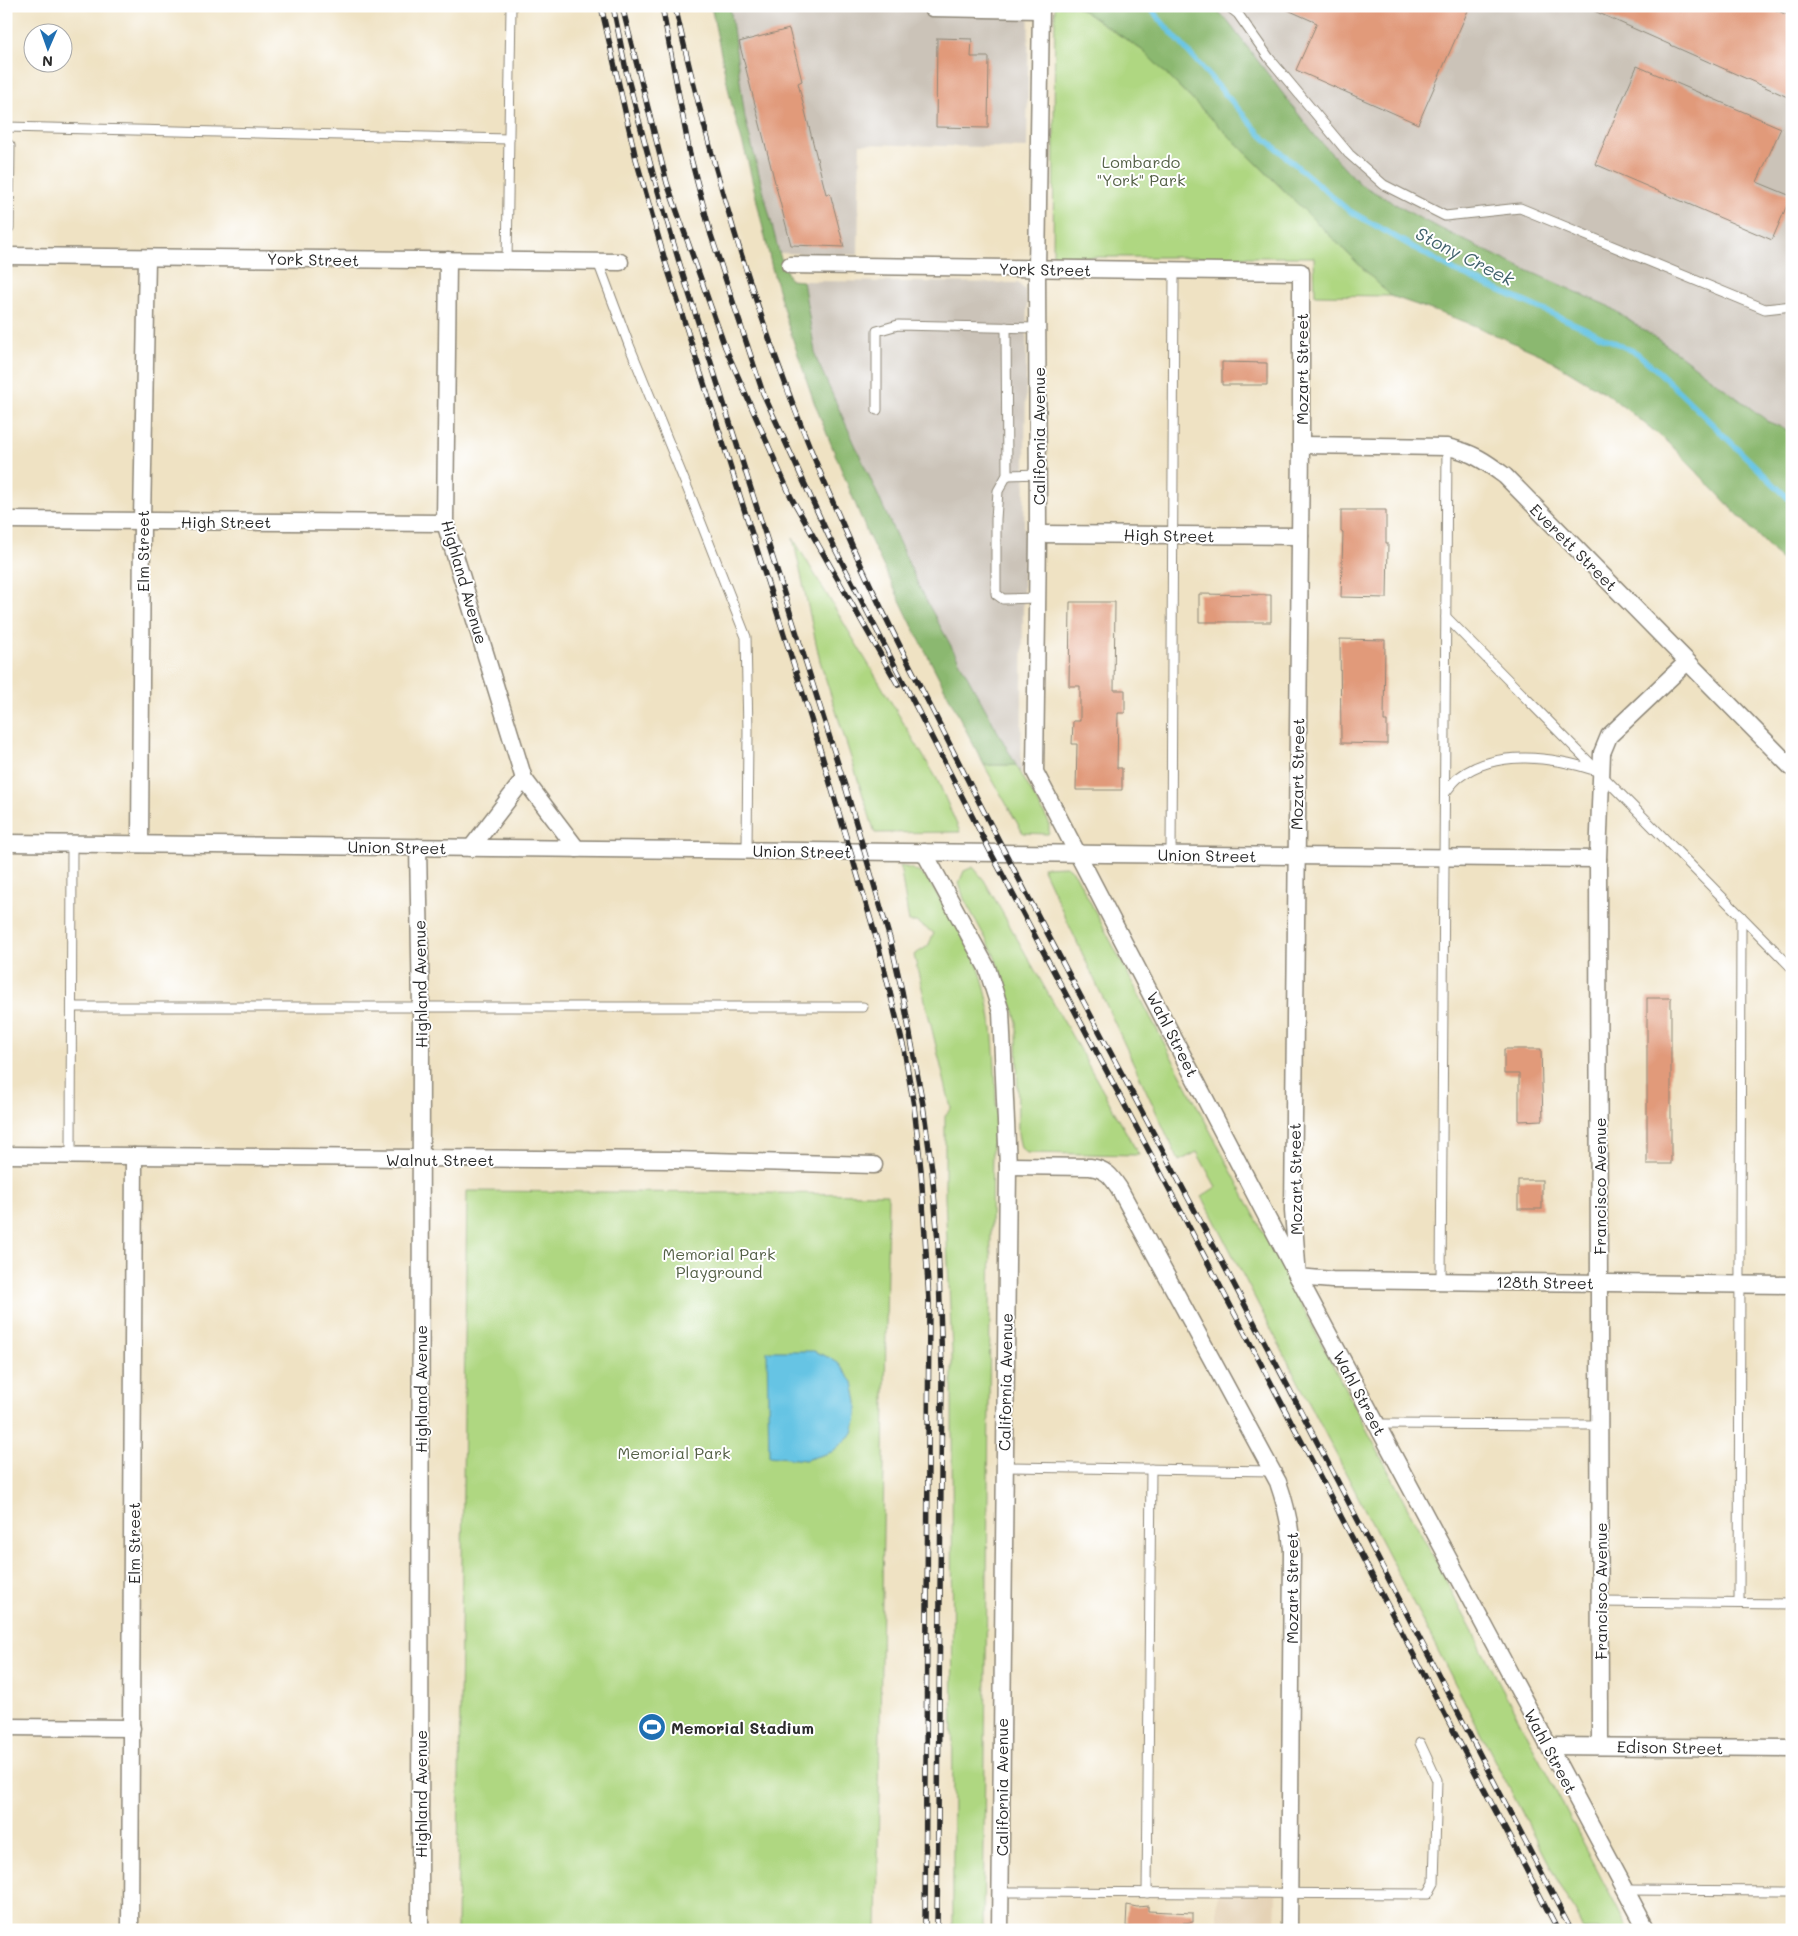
<svg xmlns="http://www.w3.org/2000/svg" width="1798" height="1936" font-family="Mali,sans-serif">
  <style>
    .built { fill: #e4d1b4 }
    .industrial { fill: #cbc3b8 }
    .green { fill: #afd781; stroke: #6d8156 }
    .forest { fill: #8bb86f; stroke: #5b724d }
    .water { fill: #66c4e4; stroke: #487888 }
    .lines { fill: none; stroke-linecap: round; stroke-linejoin: round }
    .stream { stroke: #66c4e4; stroke-width: 5.5 }
    .building { fill: #e19a7a }
    .service-casing { stroke: #8d8677; stroke-width: 11 }
    .minor-casing { stroke: #8d8677; stroke-width: 19 }
    .service { stroke: #fff; stroke-width: 9 }
    .minor { stroke: #fff; stroke-width: 16 }
    .rail-casing { stroke: #2b2b2b; stroke-width: 5.5 }
    .rail { stroke: #fff; stroke-width: 4; stroke-dasharray: 11; stroke-linecap: butt }
    .labels { text-anchor: middle; dominant-baseline: central; stroke-width: 4; stroke-linejoin: round; paint-order: stroke }
    .park-label { font-size: 16px; fill: #535f45; stroke: #fff }
    .street-label { font-size: 16px; fill: #2b2b2b; stroke: #fff }
    .poi-label { font-size: 16px; font-weight: bold; fill: #2b2b2b; stroke: #fff; text-anchor: start }
    .water-label { font-size: 18px; font-style: italic; fill: #40616c; stroke: #fff }
  </style>
  <rect width="100%" height="100%" fill="#fff"/>
  <filter id="ink" filterUnits="userSpaceOnUse"><feTurbulence type="fractalNoise" baseFrequency=".02" numOctaves="2"/><feDisplacementMap in="SourceGraphic" scale="10" xChannelSelector="R" yChannelSelector="G"/><feConvolveMatrix kernelMatrix="1 2 1 2 8 2 1 2 1" color-interpolation-filters="sRGB"/></filter>
  <filter id="wash" filterUnits="userSpaceOnUse"><feTurbulence type="fractalNoise" baseFrequency=".0096" numOctaves="4" result="noise"/><feDisplacementMap in="SourceGraphic" scale="20" xChannelSelector="R" yChannelSelector="G"/><feGaussianBlur stdDeviation="1.12" result="paint"/><feColorMatrix in="noise" values="0 0 0 0 0 0 0 0 0 0 0 0 0 0 0 0 0 1.4 0 .05"/><feComposite in="paint" operator="in"/></filter>
  <g filter="url(#wash)">
    <rect width="100%" height="100%" fill="#efe2c3"/>
    <!-- built -->
    <path class="built" d="M 1217,1893 L 1276,1893 L 1275,1930 L 1217,1930 Z"/>
    <!-- industrial -->
    <g class="industrial">
      <path d="M 730,6 L 1029,6 L 1027,148 L 860,144 L 858,255 L 779,253 L 745,118 Z"/>
      <path d="M 1212,6 L 1792,6 L 1792,432 L 1769,422 L 1608,306 L 1515,265 L 1423,220 L 1360,184 L 1316,137 L 1225,18 Z"/>
      <path d="M 803,281 L 1018,283 L 1025,290 L 1027,303 L 1021,774 L 921,591 L 816,358 Z"/>
    </g>
    <!-- green -->
    <g class="green">
      <path d="M 1055,6 L 1076,6 L 1142,50 L 1391,296 L 1315,295 L 1314,257 L 1053,257 Z"/>
      <path d="M 793,538 L 937,779 L 960,832 L 875,833 L 820,661 Z"/>
      <path d="M 984,765 L 1016,765 L 1049,822 L 1049,832 L 1048,834 L 1023,833 Z"/>
      <path d="M 900,866 C 912,868 919,871 928,880 C 943,906 962,932 975,959 C 997,1006 995,1081 997,1132 L 992,1141 L 983,1930 L 953,1930 L 952,1351 L 945,1197 L 945,1116 L 951,1108 L 914,955 L 928,946 L 934,933 L 916,922 L 909,922 Z"/>
      <path d="M 1067,866 L 1075,873 L 1629,1930 L 1583,1930 L 1202,1196 L 1216,1187 L 1197,1152 L 1179,1161 L 1042,867 Z"/>
      <path d="M 973,867 L 984,880 L 1139,1155 L 1027,1153 L 1021,1148 L 1018,1134 L 1017,1022 L 1009,994 L 992,950 L 964,899 L 959,883 L 964,871 Z"/>
      <path d="M 467,1191 L 888,1194 L 877,1930 L 457,1930 Z"/>
    </g>
    <!-- forest -->
    <g class="forest">
      <path d="M 711,6 L 730,6 L 745,118 L 779,253 L 790,280 L 803,281 L 816,358 L 921,591 L 1016,765 L 984,765 L 914,629 L 868,535 L 814,402 L 788,325 L 772,268 L 748,162 L 732,106 Z"/>
      <path d="M 1076,6 L 1212,6 L 1225,18 L 1316,137 L 1360,184 L 1423,220 L 1515,265 L 1608,306 L 1672,349 L 1769,422 L 1792,432 L 1792,571 L 1668,442 L 1607,394 L 1544,356 L 1466,322 L 1391,296 L 1142,50 Z"/>
    </g>
    <!-- water -->
    <path class="water" d="M 767,1351 L 814,1351 L 830,1358 L 838,1363 L 853,1382 L 857,1402 L 857,1417 L 853,1433 L 832,1452 L 805,1460 L 769,1456 Z"/>
    <g class="lines">
      <!-- stream -->
      <path class="stream" d="M 1148,6 L 1262,136 L 1348,210 L 1455,271 L 1582,327 L 1637,353 L 1661,374 L 1792,502"/>
    </g>
    <g id="blocks">
      <!-- building -->
      <g class="building">
        <path d="M 1279,6 L 1470,6 L 1418,124 L 1296,70 L 1317,23 Z"/>
        <path d="M 1583,6 L 1767,6 L 1792,17 L 1792,99 Z"/>
        <path d="M 789,29 L 802,81 L 798,83 L 826,194 L 830,193 L 844,247 L 791,245 L 739,42 Z"/>
        <path d="M 937,38 L 972,39 L 971,57 L 989,57 L 988,128 L 936,127 Z"/>
        <path d="M 1637,66 L 1781,128 L 1757,182 L 1791,196 L 1772,240 L 1595,164 Z"/>
        <path d="M 1222,362 L 1267,363 L 1267,385 L 1222,385 Z"/>
        <path d="M 1341,510 L 1386,510 L 1386,543 L 1388,543 L 1387,598 L 1341,597 L 1343,532 L 1341,532 Z"/>
        <path d="M 1199,594 L 1271,595 L 1271,622 L 1199,622 Z"/>
        <path d="M 1070,602 L 1115,602 L 1114,690 L 1125,690 L 1125,713 L 1118,713 L 1117,768 L 1122,768 L 1122,790 L 1076,790 L 1077,744 L 1072,744 L 1073,721 L 1080,721 L 1080,686 L 1069,686 Z"/>
        <path d="M 1340,639 L 1385,640 L 1384,721 L 1387,721 L 1387,744 L 1341,743 Z"/>
        <rect x="1647" y="998" width="24" height="166"/>
        <path d="M 1504,1049 L 1541,1049 L 1543,1120 L 1519,1121 L 1519,1074 L 1504,1074 Z"/>
        <rect x="1518" y="1180" width="24" height="29"/>
        <path d="M 1127,1905 L 1137,1907 L 1148,1906 L 1148,1911 L 1193,1913 L 1193,1922 L 1171,1924 L 1171,1930 L 1152,1930 L 1152,1926 L 1136,1928 L 1126,1926 Z"/>
      </g>
    </g>
  </g>
  <g filter="url(#ink)">
    <use href="#blocks" fill-opacity="0" stroke="#8d8677" stroke-width="1"/>
    <g class="lines">
      <!-- service casing -->
      <g class="service-casing">
        <g id="service">
          <path d="M 1228,6 L 1238,14 L 1269,58 L 1349,154 L 1384,185 L 1445,216 L 1520,208 L 1765,309 L 1792,306"/>
          <path d="M 6,127 L 509,139"/>
          <path d="M 6,142 L 10,146 L 9,228"/>
          <path d="M 507,261 L 511,6"/>
          <path d="M 598,262 L 629,345 L 691,497 L 746,637 L 748,731 L 747,851"/>
          <path d="M 1006,327 L 1007,475 L 998,491 L 996,519 L 996,594 L 1003,599 L 1037,598"/>
          <path d="M 877,410 L 877,331 L 898,325 L 1037,328"/>
          <path d="M 1007,475 L 1038,474"/>
          <path d="M 1446,617 L 1792,968"/>
          <path d="M 1445,793 C 1449,788 1453,782 1458,778 C 1496,748 1554,757 1597,771"/>
          <path d="M 1171,855 L 1174,271"/>
          <path d="M 72,1007 L 863,1007"/>
          <path d="M 71,1155 L 72,844"/>
          <path d="M 1441,1281 L 1447,447"/>
          <path d="M 1376,1424 L 1599,1425"/>
          <path d="M 1004,1467 L 1272,1471"/>
          <path d="M 1600,1602 L 1792,1604"/>
          <path d="M 1739,1603 L 1741,916"/>
          <path d="M 1626,1890 L 1792,1891"/>
          <path d="M 1000,1892 L 1428,1894 L 1434,1883 L 1437,1780 L 1420,1743"/>
          <path d="M 1147,1893 L 1151,1469"/>
        </g>
      </g>
      <!-- minor casing -->
      <g class="minor-casing">
        <g id="minor">
          <path d="M 1041,6 L 1037,269 L 1038,534 L 1035,772 L 1298,1277 L 1647,1930"/>
          <path d="M 932,8 L 1041,10"/>
          <path d="M 6,256 L 620,262"/>
          <path d="M 448,260 L 445,523 L 524,779 L 577,849"/>
          <path d="M 790,265 L 1301,272 L 1301,445 L 1293,1211 L 1298,1277 L 1332,1280 L 1792,1285"/>
          <path d="M 1301,445 L 1447,447 C 1472,452 1485,461 1505,476 L 1792,768"/>
          <path d="M 6,520 L 445,523"/>
          <path d="M 1038,534 L 1300,536"/>
          <path d="M 6,843 L 1598,859"/>
          <path d="M 140,844 L 142,520 L 147,258"/>
          <path d="M 418,847 L 421,1007 L 420,1930"/>
          <path d="M 471,848 L 524,779"/>
          <path d="M 924,852 L 987,968 L 1001,1012 L 1008,1166 L 1000,1930"/>
          <path d="M 6,1155 L 673,1160 L 874,1165"/>
          <path d="M 1008,1166 L 1090,1167 C 1106,1169 1111,1176 1119,1188 L 1278,1482 C 1286,1505 1291,1526 1292,1551 L 1289,1930"/>
          <path d="M 6,1727 L 132,1728"/>
          <path d="M 1548,1746 L 1792,1748"/>
          <path d="M 1600,1746 L 1598,859 L 1602,753 L 1609,736 L 1687,662"/>
          <path d="M 130,1930 L 134,1156"/>
        </g>
      </g>
      <!-- service -->
      <use href="#service" class="service"/>
      <!-- minor -->
      <use href="#minor" class="minor"/>
      <!-- rail casing -->
      <g class="rail-casing">
        <g id="rail">
          <path d="M 601,6 L 636,159 L 666,264 L 811,719 L 878,944 L 904,1049 L 914,1106 L 921,1170 L 929,1301 L 925,1930"/>
          <path d="M 613,6 L 627,75 L 653,174 L 680,265 L 846,789 L 890,939 L 902,991 L 923,1105 L 932,1170 L 938,1241 L 942,1369 L 937,1930"/>
          <path d="M 622,6 L 667,183 L 725,347 L 791,497 L 898,685"/>
          <path d="M 662,6 L 690,155 L 711,235 L 763,393 L 829,537 L 991,853 L 1166,1183 L 1558,1930"/>
          <path d="M 675,6 C 716,187 770,365 847,534 C 874,596 905,657 936,717 C 1009,864 1087,1008 1164,1153 C 1302,1410 1436,1670 1571,1930"/>
        </g>
      </g>
      <!-- rail -->
      <use href="#rail" class="rail"/>
    </g>
  </g>
  <!-- icons -->
  <defs>
    <g id="stadium-disc" transform="scale(1.4375)"><circle r="9.5" fill="#1f6fb2" stroke="#fff"/><path d="M0-5a6.5 5 0 1 0 0 10a6.5 5 0 1 0 0-10ZM-3.5-1.8h7v3.6h-7Z" fill="#fff"/></g>
  </defs>
  <g fill-rule="evenodd">
    <use href="#stadium-disc" x="652" y="1727"/>
  </g>
  <g class="labels">
    <!-- park labels -->
    <g class="park-label">
      <text x="1141" y="161">Lombardo<tspan x="1141" dy="18">"York" Park</tspan></text>
      <text x="719" y="1253">Memorial Park<tspan x="719" dy="18">Playground</tspan></text>
      <text x="674" y="1452">Memorial Park</text>
    </g>
    <!-- street labels -->
    <g class="street-label">
      <text transform="translate(313 259) rotate(1)">York Street</text>
      <text transform="translate(1045 269) rotate(1)">York Street</text>
      <text transform="translate(1301 369) rotate(-90)">Mozart Street</text>
      <text transform="translate(1038 436) rotate(-90)">California Avenue</text>
      <text x="226" y="521">High Street</text>
      <text transform="translate(1169 535) rotate(1)">High Street</text>
      <text transform="translate(1574 547) rotate(45)">Everett Street</text>
      <text transform="translate(142 551) rotate(-90)">Elm Street</text>
      <text transform="translate(465 582) rotate(74)">Highland Avenue</text>
      <text transform="translate(1297 774) rotate(-89)">Mozart Street</text>
      <text transform="translate(397 847) rotate(1)">Union Street</text>
      <text transform="translate(802 851) rotate(1)">Union Street</text>
      <text transform="translate(1207 855) rotate(1)">Union Street</text>
      <text transform="translate(420 984) rotate(-91)">Highland Avenue</text>
      <text transform="translate(1173 1034) rotate(63)">Wahl Street</text>
      <text x="440" y="1159">Walnut Street</text>
      <text transform="translate(1295 1179) rotate(-91)">Mozart Street</text>
      <text transform="translate(1599 1186) rotate(-90)">Francisco Avenue</text>
      <text transform="translate(1545 1282) rotate(1)">128th Street</text>
      <text transform="translate(1005 1382) rotate(-89)">California Avenue</text>
      <text transform="translate(420 1389) rotate(-90)">Highland Avenue</text>
      <text transform="translate(1360 1393) rotate(62)">Wahl Street</text>
      <text transform="translate(133 1543) rotate(-90)">Elm Street</text>
      <text transform="translate(1291 1588) rotate(-90)">Mozart Street</text>
      <text transform="translate(1600 1591) rotate(-90)">Francisco Avenue</text>
      <text transform="translate(1670 1747) rotate(1)">Edison Street</text>
      <text transform="translate(1551 1751) rotate(62)">Wahl Street</text>
      <text transform="translate(1001 1787) rotate(-90)">California Avenue</text>
      <text transform="translate(420 1794) rotate(-90)">Highland Avenue</text>
    </g>
    <!-- poi labels -->
    <g class="poi-label">
      <text x="671" y="1727">Memorial Stadium</text>
    </g>
    <!-- water labels -->
    <g class="water-label">
      <text transform="translate(1465 256) rotate(27)">Stony Creek</text>
    </g>
  </g>
  <!-- margin -->
  <rect width="1798" height="1936" fill="none" stroke="#fff" stroke-width="25"/>
  <!-- north arrow -->
  <g transform="translate(48 48) rotate(182)"><circle r="24" fill="#ffffff" stroke="#aaaaaa"/>
  <path d="M0-4L9 19L0 12L-9 19Z" fill="#1f6fb2"/>
  <text y="-8" font-size="14" font-weight="bold" text-anchor="middle" fill="#2b2b2b">N</text>
  </g>
</svg>
